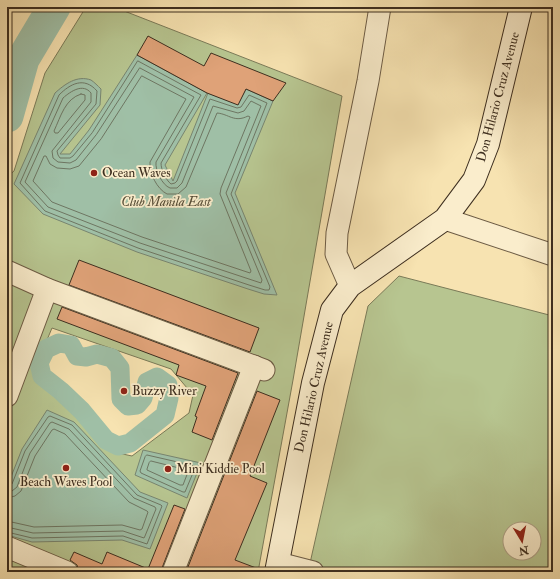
<svg xmlns="http://www.w3.org/2000/svg" width="560" height="579" font-family="'IM FELL Double Pica',serif">
  <style>
    .green { fill: #b7c590; stroke: #7a7a58; fill-rule: evenodd }
    .water { fill: #9fbfa6; stroke: #788570 }
    .lines { fill: none; stroke-linecap: round; stroke-linejoin: round }
    .shore { stroke: #6e7662; stroke-width: 1 }
    .canal { stroke: #9fbfa6; stroke-width: 19 }
    .river { stroke: #9fbfa6; stroke-width: 33 }
    .building { fill: #dfa278; stroke: #3d2e1f }
    .street-casing { stroke: #6c5b44; stroke-width: 23 }
    .secondary-casing { stroke: #3d2e1f; stroke-width: 24 }
    .street { stroke: #faedcc; stroke-width: 21 }
    .secondary { stroke: #faedcc; stroke-width: 22 }
    .poi-dot { fill: #8f2418; stroke: #faedcc; stroke-width: 1.5 }
    .labels { text-anchor: middle; dominant-baseline: central; stroke-width: 3.5; stroke-linejoin: round; paint-order: stroke }
    .street-label { font-size: 13px; fill: #3d2e1f; stroke: #faedcc }
    .poi-label { font-size: 13px; fill: #3d2e1f; stroke: #faedcc; text-anchor: start }
    .park-label { font-size: 13px; font-style: italic; fill: #554c36; stroke: #faedcc }
  </style>
  <rect width="100%" height="100%" fill="#f7e3b1"/>
  <filter id="stains"><feTurbulence type="fractalNoise" baseFrequency=".005" numOctaves="4"/><feColorMatrix values="0 0 0 0 .2 0 0 0 0 .09 0 0 0 0 .02 0 0 0 .5 -.17"/></filter>
  <radialGradient id="worn" r=".72"><stop offset=".6" stop-color="#630" stop-opacity="0"/><stop offset="1" stop-color="#630" stop-opacity=".3"/></radialGradient>
  <!-- green -->
  <g class="green">
    <path d="M 86,7 L 114,7 L 342,96 L 293,380 L 258,572 L 7,572 L 7,177 L 14,171 L 45,73 ZM 52,328 L 171,369 L 193,395 L 189,413 L 132,456 L 118,453 L 82,412 L 33,373 Z"/>
    <path d="M 399,276 L 553,316 L 553,572 L 308,572 L 368,306 ZM 510,529 L 534,529 L 534,553 L 510,553 Z"/>
  </g>
  <!-- water -->
  <g class="water">
    <path d="M 137,55 L 207,93 L 165,165 L 173,181 L 208,93 L 238,104 L 246,89 L 273,101 L 235,193 L 277,295 L 264,294 L 248,289 L 137,252 L 43,214 L 14,184 L 55,93 C 65,84 77,75 91,80 C 94,82 98,86 101,89 L 100,105 L 60,154 L 70,154 L 89,130 Z"/>
    <path d="M 47,410 L 74,422 L 140,492 L 168,503 L 150,549 L 122,540 L 32,542 L 7,535 L 7,487 L 22,449 Z"/>
    <path d="M 143,450 L 201,463 L 187,498 L 135,475 Z"/>
  </g>
  <g class="lines">
    <!-- shore -->
    <g class="shore">
      <path d="M 138,61 L 201,95 L 161,163 C 161,170 166,180 171,184 L 175,183 L 177,181 L 210,99 L 237,108 L 241,107 L 249,95 L 267,103 L 231,194 L 270,287 L 269,290 L 265,290 L 249,285 L 138,248 L 45,211 L 20,183 L 59,95 C 70,84 84,76 97,91 L 96,104 L 57,151 L 58,155 L 60,158 L 70,158 L 73,156 L 92,133 Z"/>
      <path d="M 140,68 L 194,97 L 156,162 C 155,170 162,185 170,188 L 177,188 L 182,183 L 213,106 L 238,113 L 244,111 L 251,101 L 261,106 L 226,193 L 262,280 L 261,283 L 140,243 L 48,207 L 25,182 L 63,98 C 71,91 83,83 91,93 L 91,102 L 52,151 L 53,158 L 58,162 L 70,163 L 76,160 L 96,135 Z"/>
      <path d="M 142,76 L 186,99 L 150,162 C 149,173 157,189 167,194 L 178,194 L 186,187 L 217,113 C 229,114 234,123 248,116 L 250,117 L 221,188 L 220,194 L 251,271 L 250,273 L 142,237 L 52,202 L 33,181 L 44,156 L 46,156 L 50,164 L 57,168 L 70,169 L 79,166 L 101,139 Z"/>
      <path d="M 81,94 L 85,95 L 85,100 L 58,133 L 55,133 L 54,131 C 61,116 65,99 81,94 Z"/>
      <path d="M 147,455 L 195,466 L 195,468 L 185,492 L 183,492 L 141,473 L 140,471 L 145,457 Z"/>
      <path d="M 151,461 L 187,470 L 188,472 L 183,485 L 180,485 L 147,470 L 147,469 L 149,463 Z"/>
      <path d="M 7,487 L 12,484 L 25,451 L 48,417 L 50,416 L 72,425 L 137,495 L 161,505 L 162,506 L 147,544 L 123,536 L 32,538 L 7,532"/>
      <path d="M 7,492 L 12,491 L 17,487 L 30,453 L 50,423 L 52,422 L 69,429 L 134,498 L 155,507 L 156,509 L 145,536 L 144,538 L 123,531 L 33,533 L 7,527"/>
      <path d="M 7,498 L 15,496 L 21,491 L 35,456 L 52,430 L 54,429 L 65,434 L 129,502 L 147,511 L 148,512 L 142,529 L 140,530 L 122,525 L 34,527 L 7,521"/>
    </g>
    <!-- canal -->
    <path class="canal" d="M 59,343 L 71,345 L 77,356 L 86,357 L 97,354 L 112,358 L 120,368 L 121,399 L 128,406 L 137,405 L 143,398 L 147,382 L 157,377 L 168,385 L 169,398 L 165,415 L 130,443 L 118,446 L 106,440 L 82,411 L 61,391 L 42,376 L 39,363 L 46,349 Z"/>
    <!-- river -->
    <path class="river" d="M 7,116 L 23,59 L 54,7"/>
  </g>
  <!-- building -->
  <g class="building">
    <path d="M 148,36 L 204,66 L 211,53 L 286,83 L 273,101 L 246,89 L 238,105 L 207,93 L 137,55 Z"/>
    <path d="M 79,260 L 259,328 L 250,352 L 69,285 Z"/>
    <path d="M 62,307 L 238,373 L 212,440 L 192,432 L 197,417 L 195,416 L 206,386 L 176,375 L 179,365 L 57,319 Z"/>
    <path d="M 257,391 L 280,400 L 250,476 L 267,483 L 235,560 L 264,571 L 264,572 L 186,572 Z"/>
    <path d="M 174,505 L 185,509 L 162,568 L 161,572 L 79,572 L 77,565 L 70,560 L 74,552 L 102,564 L 107,552 L 148,569 Z"/>
  </g>
  <g class="lines">
    <!-- street casing -->
    <g class="street-casing">
      <g id="street">
        <path d="M 445,219 L 553,255"/>
        <path d="M 7,271 L 47,289 L 264,370"/>
        <path d="M 350,286 L 336,254 L 337,233 L 368,81 L 380,7"/>
        <path d="M 7,396 L 47,289"/>
        <path d="M 7,547 L 67,572"/>
        <path d="M 278,563 L 313,572"/>
        <path d="M 173,572 L 254,366"/>
      </g>
    </g>
    <!-- secondary casing -->
    <g class="secondary-casing">
      <path id="secondary" d="M 276,572 L 313,383 L 332,310 L 350,286 L 445,219 L 474,180 L 488,144 L 521,7"/>
    </g>
    <!-- street -->
    <use href="#street" class="street"/>
    <!-- secondary -->
    <use href="#secondary" class="secondary"/>
  </g>
  <!-- markers -->
  <g class="poi-dot">
    <circle cx="94" cy="173" r="4"/>
    <circle cx="124" cy="391" r="4"/>
    <circle cx="66" cy="468" r="4"/>
    <circle cx="168" cy="469" r="4"/>
  </g>
  <g class="labels">
    <!-- street labels -->
    <g class="street-label">
      <text transform="translate(498 97) rotate(-75)">Don Hilario Cruz Avenue</text>
      <text transform="translate(314 387) rotate(-77)">Don Hilario Cruz Avenue</text>
    </g>
    <!-- poi labels -->
    <g class="poi-label">
      <text x="102" y="173">Ocean Waves</text>
      <text x="132" y="391">Buzzy River</text>
      <text x="176" y="469">Mini Kiddie Pool</text>
      <text x="66" y="482" text-anchor="middle">Beach Waves Pool</text>
    </g>
    <!-- park labels -->
    <g class="park-label">
      <text x="166" y="202">Club Manila East</text>
    </g>
  </g>
  <!-- margin -->
  <rect width="560" height="579" fill="none" stroke="#f7e3b1" stroke-width="24"/>
  <rect x="8" y="8" width="544" height="563" fill="none" stroke="#3d2e1f" stroke-width="2"/>
  <rect x="12" y="12" width="536" height="555" fill="none" stroke="#3d2e1f"/>
  <!-- north arrow -->
  <g transform="translate(522 541) rotate(170)"><circle r="19" fill="#faedcc" stroke="#aea187"/>
  <path d="M0-3L7 15L0 10L-7 15Z" fill="#8f2418"/>
  <text y="-6" font-size="11" font-weight="bold" text-anchor="middle" fill="#3d2e1f">N</text>
  </g>
  <rect width="100%" height="100%" filter="url(#stains)"/>
  <rect width="100%" height="100%" fill="url(#worn)"/>
</svg>
